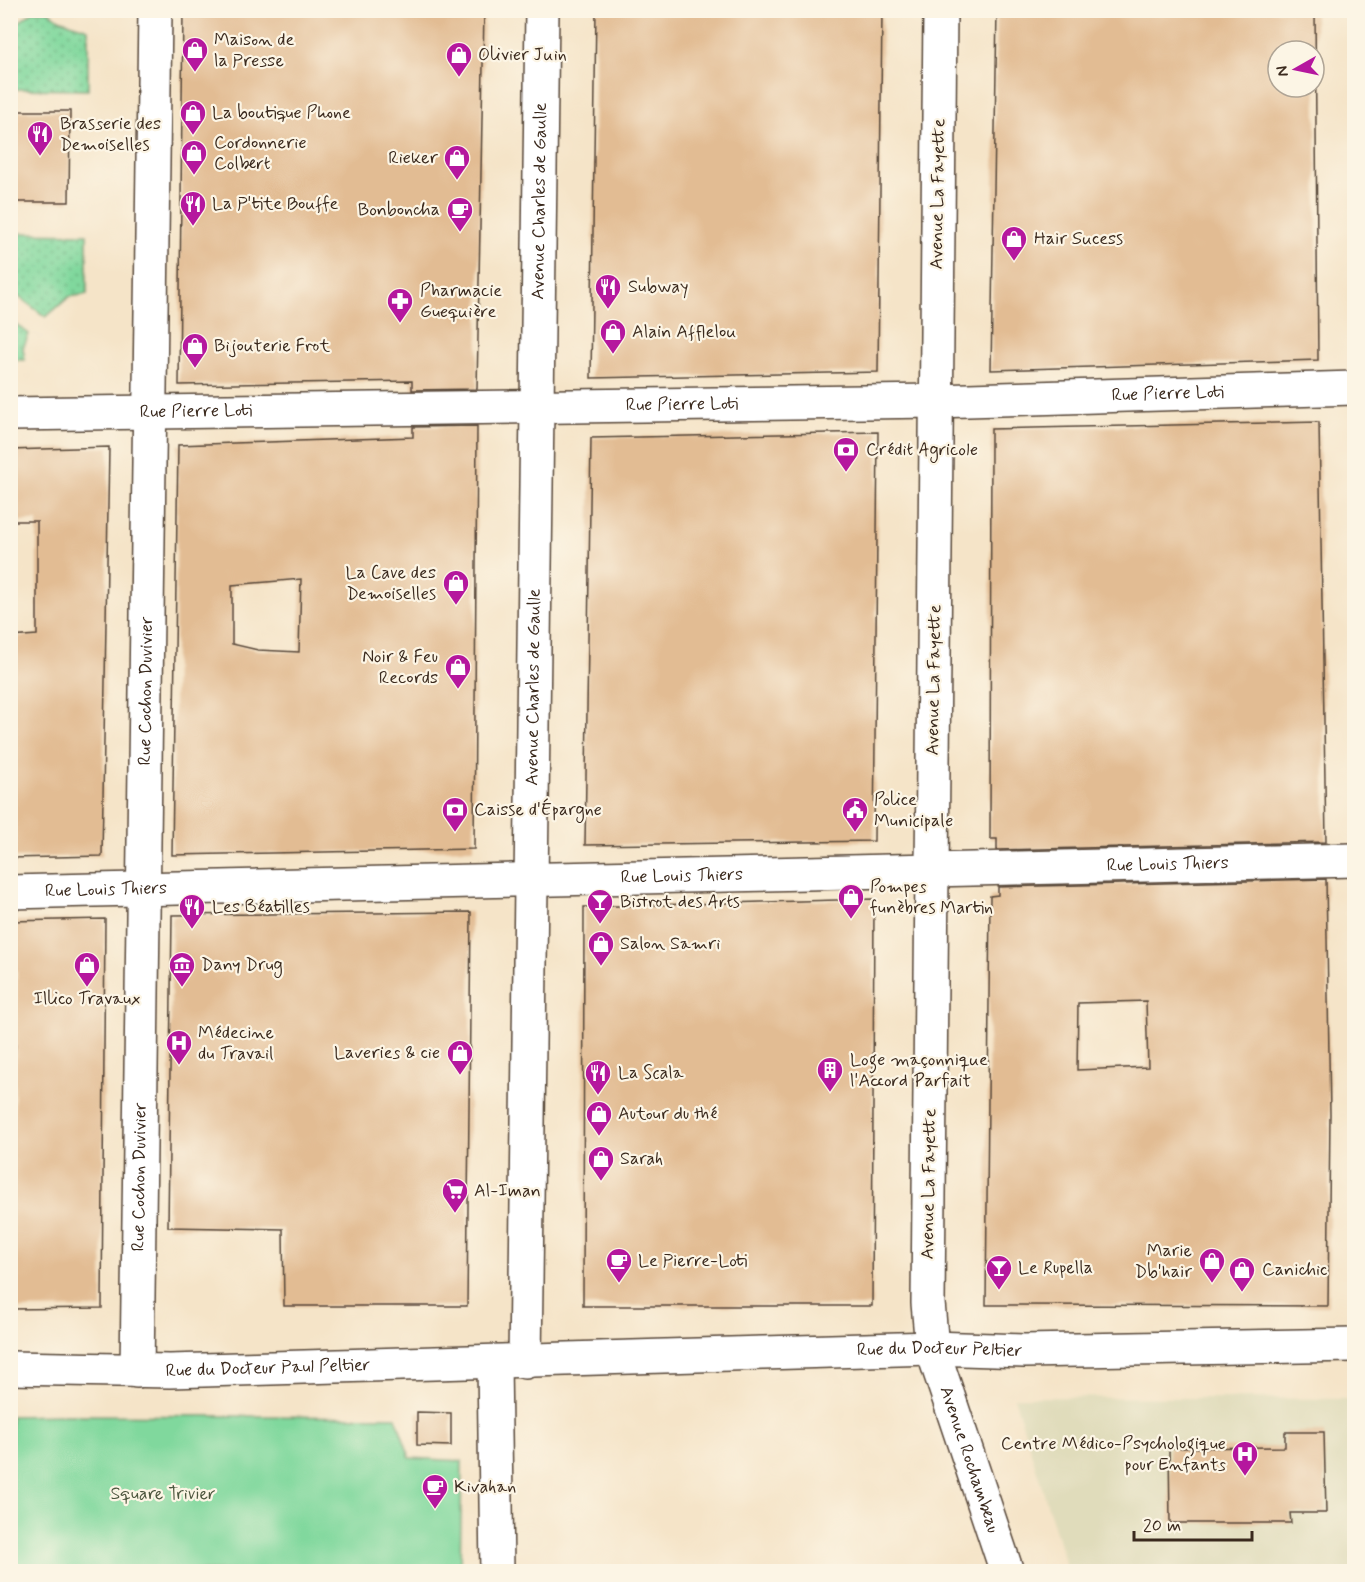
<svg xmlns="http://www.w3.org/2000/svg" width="1365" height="1582" font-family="Mynerve,sans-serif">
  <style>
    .built { fill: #e0dcbb }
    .grass { fill: url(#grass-dots); stroke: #5e815e; stroke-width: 1.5 }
    .park { fill: #80d89d; stroke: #5e815e; stroke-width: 1.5 }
    .building { fill: #e2bc93; fill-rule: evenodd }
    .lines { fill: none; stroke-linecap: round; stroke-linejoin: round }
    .street-casing { stroke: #574638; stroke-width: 36 }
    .secondary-casing { stroke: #574638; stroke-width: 36 }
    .street { stroke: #fff; stroke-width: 33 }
    .secondary { stroke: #fff; stroke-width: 33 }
    .labels { text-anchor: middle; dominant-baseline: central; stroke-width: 4.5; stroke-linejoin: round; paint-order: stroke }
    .poi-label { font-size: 18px; fill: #3b2a1e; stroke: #fcf5e5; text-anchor: start }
    .street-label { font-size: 18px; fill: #3b2a1e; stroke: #fcf5e5 }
    .park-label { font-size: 18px; fill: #4c563e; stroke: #fcf5e5 }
  </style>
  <defs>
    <pattern id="grass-dots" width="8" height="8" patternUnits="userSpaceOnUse" patternTransform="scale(1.5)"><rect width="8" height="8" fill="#80d89d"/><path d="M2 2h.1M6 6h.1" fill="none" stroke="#6aaf7f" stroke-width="1.8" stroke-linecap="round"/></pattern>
  </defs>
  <rect width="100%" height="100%" fill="#fcf5e5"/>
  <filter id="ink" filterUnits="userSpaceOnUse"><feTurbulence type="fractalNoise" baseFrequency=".0167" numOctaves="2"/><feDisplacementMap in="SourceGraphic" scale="12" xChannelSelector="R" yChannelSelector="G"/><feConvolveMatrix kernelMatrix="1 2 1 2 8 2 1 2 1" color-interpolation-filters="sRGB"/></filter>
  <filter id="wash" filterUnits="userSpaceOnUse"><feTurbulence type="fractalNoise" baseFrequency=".008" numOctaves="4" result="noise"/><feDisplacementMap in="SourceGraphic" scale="24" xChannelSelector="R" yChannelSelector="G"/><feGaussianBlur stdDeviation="1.35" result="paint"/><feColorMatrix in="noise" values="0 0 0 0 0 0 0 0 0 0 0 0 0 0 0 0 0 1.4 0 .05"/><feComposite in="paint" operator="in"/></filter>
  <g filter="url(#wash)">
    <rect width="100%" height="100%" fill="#f5e4c8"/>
    <!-- built -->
    <path class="built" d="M 1014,1397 L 1354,1399 L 1354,1571 L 1068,1571 Z"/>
    <!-- grass -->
    <g class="grass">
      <path d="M 48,11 L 59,19 L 88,29 L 88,90 L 11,89 L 11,28 L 34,11 Z"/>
      <path d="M 11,233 L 87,234 L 87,294 L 69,297 L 46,317 L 11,291 Z"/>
      <path d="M 10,320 L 29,334 L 23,348 L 25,360 L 11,360 Z"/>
    </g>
    <!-- park -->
    <path class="park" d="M 68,1415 L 396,1417 L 410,1458 L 462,1461 L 460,1571 L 11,1571 L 11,1416 Z"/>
    <g id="blocks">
      <!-- building -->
      <g class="building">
        <path d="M 183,10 L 484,10 L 477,389 L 412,390 L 412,381 L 179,385 Z"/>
        <path d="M 596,10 L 882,10 L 878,372 L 591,378 Z"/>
        <path d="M 997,10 L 1315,10 L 1318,360 L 991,370 ZM 1278,51 L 1314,51 L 1314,87 L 1278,87 Z"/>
        <path d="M 10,111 L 70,111 L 69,202 L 10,202 Z"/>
        <path d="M 1319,422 L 1326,842 L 997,850 L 997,839 L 990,839 L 991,429 Z"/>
        <path d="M 477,426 L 474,849 L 172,855 L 178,445 L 413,437 L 413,427 ZM 301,579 L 299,652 L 258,650 L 232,644 L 232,585 Z"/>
        <path d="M 878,432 L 874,841 L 585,845 L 591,438 Z"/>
        <path d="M 109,447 L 102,856 L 10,858 L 10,637 L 37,635 L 37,521 L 10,521 L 10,450 Z"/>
        <path d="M 1326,879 L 1330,1114 L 1328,1306 L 986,1305 L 990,896 L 998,895 L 998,887 ZM 1146,1001 L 1148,1067 L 1077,1070 L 1078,1003 Z"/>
        <path d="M 874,899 L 872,1306 L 583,1306 L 584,907 Z"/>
        <path d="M 471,912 L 467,1306 L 284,1306 L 283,1229 L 168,1227 L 172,915 Z"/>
        <path d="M 105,919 L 102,1308 L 10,1309 L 10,1117 L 14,1117 L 17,970 L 10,971 L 10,921 Z"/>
        <path d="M 417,1412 L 451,1413 L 451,1446 L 417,1445 Z"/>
        <path d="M 1285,1432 L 1324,1432 L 1326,1513 L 1290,1513 L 1291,1523 L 1170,1523 L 1169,1448 L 1285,1447 Z"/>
      </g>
    </g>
  </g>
  <g filter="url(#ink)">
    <use href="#blocks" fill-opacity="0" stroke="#574638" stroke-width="1.5"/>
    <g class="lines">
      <!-- street casing -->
      <g class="street-casing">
        <g id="street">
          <path id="s1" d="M 10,414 L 936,401 L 1354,388"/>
          <path id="s2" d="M 10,892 L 1354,860"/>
          <path id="s3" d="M 525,1362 L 542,10"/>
          <path d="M 494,1363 L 497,1572"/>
          <path id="s4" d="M 10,1368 L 170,1371 L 932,1348 L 1024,1351 L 1354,1345"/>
          <path id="s5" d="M 137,1371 L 155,10"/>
        </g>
      </g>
      <!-- secondary casing -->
      <g class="secondary-casing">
        <g id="secondary">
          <path id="s6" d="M 940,10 L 928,1303 L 932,1348 L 1007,1572"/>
        </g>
      </g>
      <!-- street -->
      <use href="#street" class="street"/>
      <!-- secondary -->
      <use href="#secondary" class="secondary"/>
    </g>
  </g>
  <!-- icons -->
  <defs>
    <g id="shop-pin" transform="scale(1.35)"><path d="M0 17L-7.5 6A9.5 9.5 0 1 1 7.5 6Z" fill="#b5179e" stroke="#fcf5e5"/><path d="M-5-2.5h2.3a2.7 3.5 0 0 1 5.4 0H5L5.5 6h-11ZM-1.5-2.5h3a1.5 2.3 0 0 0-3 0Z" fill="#fff"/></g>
    <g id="restaurant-pin" transform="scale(1.35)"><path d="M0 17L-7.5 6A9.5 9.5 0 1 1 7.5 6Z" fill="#b5179e" stroke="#fcf5e5"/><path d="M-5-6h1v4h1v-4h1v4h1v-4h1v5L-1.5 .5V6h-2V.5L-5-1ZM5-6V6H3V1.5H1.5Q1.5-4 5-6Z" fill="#fff"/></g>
    <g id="cafe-pin" transform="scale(1.35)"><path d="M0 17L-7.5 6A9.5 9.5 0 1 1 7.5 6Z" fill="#b5179e" stroke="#fcf5e5"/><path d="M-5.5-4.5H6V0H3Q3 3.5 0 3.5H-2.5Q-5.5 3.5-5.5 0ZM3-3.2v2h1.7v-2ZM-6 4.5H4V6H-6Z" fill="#fff"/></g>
    <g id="pharmacy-pin" transform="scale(1.35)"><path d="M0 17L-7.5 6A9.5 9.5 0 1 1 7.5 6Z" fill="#b5179e" stroke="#fcf5e5"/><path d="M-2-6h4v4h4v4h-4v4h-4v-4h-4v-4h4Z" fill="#fff"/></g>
    <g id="bank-pin" transform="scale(1.35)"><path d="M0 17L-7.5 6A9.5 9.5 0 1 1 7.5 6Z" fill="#b5179e" stroke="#fcf5e5"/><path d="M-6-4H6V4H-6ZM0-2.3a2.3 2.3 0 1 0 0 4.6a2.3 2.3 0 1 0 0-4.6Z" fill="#fff"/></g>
    <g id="civic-pin" transform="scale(1.35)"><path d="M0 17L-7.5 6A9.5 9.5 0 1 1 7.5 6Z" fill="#b5179e" stroke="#fcf5e5"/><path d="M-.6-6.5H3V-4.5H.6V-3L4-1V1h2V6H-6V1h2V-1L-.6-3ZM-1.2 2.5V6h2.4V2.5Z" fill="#fff"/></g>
    <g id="bar-pin" transform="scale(1.35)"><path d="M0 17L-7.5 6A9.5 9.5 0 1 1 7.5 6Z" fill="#b5179e" stroke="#fcf5e5"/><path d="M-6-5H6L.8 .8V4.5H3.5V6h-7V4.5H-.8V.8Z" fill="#fff"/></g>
    <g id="museum-pin" transform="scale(1.35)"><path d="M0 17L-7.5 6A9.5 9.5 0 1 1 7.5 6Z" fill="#b5179e" stroke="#fcf5e5"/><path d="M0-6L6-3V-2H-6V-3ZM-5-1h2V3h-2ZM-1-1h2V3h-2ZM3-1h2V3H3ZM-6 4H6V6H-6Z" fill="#fff"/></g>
    <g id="hospital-pin" transform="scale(1.35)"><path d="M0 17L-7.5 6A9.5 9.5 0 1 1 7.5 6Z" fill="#b5179e" stroke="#fcf5e5"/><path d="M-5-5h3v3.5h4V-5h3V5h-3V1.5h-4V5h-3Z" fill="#fff"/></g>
    <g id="building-pin" transform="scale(1.35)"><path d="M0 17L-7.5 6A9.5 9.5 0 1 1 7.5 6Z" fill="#b5179e" stroke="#fcf5e5"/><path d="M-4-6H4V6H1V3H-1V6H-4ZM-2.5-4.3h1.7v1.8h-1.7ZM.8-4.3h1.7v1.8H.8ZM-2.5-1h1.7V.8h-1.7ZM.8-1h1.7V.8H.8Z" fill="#fff"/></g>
    <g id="supermarket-pin" transform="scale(1.35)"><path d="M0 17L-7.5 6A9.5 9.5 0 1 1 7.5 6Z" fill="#b5179e" stroke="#fcf5e5"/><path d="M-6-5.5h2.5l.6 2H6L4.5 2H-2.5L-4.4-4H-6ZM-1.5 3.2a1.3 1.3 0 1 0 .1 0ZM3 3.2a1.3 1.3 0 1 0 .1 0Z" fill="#fff"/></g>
  </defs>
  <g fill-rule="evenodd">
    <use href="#shop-pin" x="195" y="50"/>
    <use href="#shop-pin" x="459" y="55"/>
    <use href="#shop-pin" x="193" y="113"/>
    <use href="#restaurant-pin" x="40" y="134"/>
    <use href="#shop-pin" x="194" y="153"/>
    <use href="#shop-pin" x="457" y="158"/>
    <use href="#restaurant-pin" x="193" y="204"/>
    <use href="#cafe-pin" x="460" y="210"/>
    <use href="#shop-pin" x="1014" y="239"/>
    <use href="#restaurant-pin" x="608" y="287"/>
    <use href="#pharmacy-pin" x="400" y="301"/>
    <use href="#shop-pin" x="613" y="332"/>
    <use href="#shop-pin" x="195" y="346"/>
    <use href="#bank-pin" x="846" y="450"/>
    <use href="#shop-pin" x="456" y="583"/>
    <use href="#shop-pin" x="458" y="667"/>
    <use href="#bank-pin" x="455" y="810"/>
    <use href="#civic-pin" x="855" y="810"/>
    <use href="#shop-pin" x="851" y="897"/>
    <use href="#bar-pin" x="600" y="902"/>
    <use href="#restaurant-pin" x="192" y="907"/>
    <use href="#shop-pin" x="601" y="944"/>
    <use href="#shop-pin" x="87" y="965"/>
    <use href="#museum-pin" x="182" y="965"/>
    <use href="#hospital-pin" x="179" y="1043"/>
    <use href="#shop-pin" x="460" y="1053"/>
    <use href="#building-pin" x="830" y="1070"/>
    <use href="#restaurant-pin" x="598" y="1073"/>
    <use href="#shop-pin" x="599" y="1114"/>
    <use href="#shop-pin" x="601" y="1159"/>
    <use href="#supermarket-pin" x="455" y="1191"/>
    <use href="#cafe-pin" x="619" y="1261"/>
    <use href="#shop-pin" x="1212" y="1261"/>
    <use href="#bar-pin" x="999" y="1268"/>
    <use href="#shop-pin" x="1242" y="1270"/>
    <use href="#hospital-pin" x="1245" y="1454"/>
    <use href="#cafe-pin" x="435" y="1487"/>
  </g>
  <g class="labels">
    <!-- poi labels -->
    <g class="poi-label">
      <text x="214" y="40">Maison de<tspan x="214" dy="21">la Presse</tspan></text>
      <text x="478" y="55">Olivier Juin</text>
      <text x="212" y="113">La boutique Phone</text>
      <text x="60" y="124">Brasserie des<tspan x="60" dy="21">Demoiselles</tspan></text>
      <text x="214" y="143">Cordonnerie<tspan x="214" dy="21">Colbert</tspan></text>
      <text x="438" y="158" text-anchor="end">Rieker</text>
      <text x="212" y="204">La P'tite Bouffe</text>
      <text x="440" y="210" text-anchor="end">Bonboncha</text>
      <text x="1034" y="239">Hair Sucess</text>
      <text x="628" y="287">Subway</text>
      <text x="420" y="291">Pharmacie<tspan x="420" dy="21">Guequière</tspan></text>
      <text x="632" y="332">Alain Afflelou</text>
      <text x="214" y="346">Bijouterie Frot</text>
      <text x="866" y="450">Crédit Agricole</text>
      <text x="436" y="573" text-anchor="end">La Cave des<tspan x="436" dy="21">Demoiselles</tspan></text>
      <text x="438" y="657" text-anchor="end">Noir &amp; Feu<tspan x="438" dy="21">Records</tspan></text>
      <text x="874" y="800">Police<tspan x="874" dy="21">Municipale</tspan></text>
      <text x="474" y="810">Caisse d'Épargne</text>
      <text x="870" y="887">Pompes<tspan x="870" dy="21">funèbres Martin</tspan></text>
      <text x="620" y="902">Bistrot des Arts</text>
      <text x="212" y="907">Les Béatilles</text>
      <text x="620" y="944">Salon Samri</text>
      <text x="201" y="965">Dany Drug</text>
      <text x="87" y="999" text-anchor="middle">Illico Travaux</text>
      <text x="198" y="1033">Médecine<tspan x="198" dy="21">du Travail</tspan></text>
      <text x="440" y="1053" text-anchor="end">Laveries &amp; cie</text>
      <text x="850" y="1060">Loge maçonnique<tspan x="850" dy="21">l'Accord Parfait</tspan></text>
      <text x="618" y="1073">La Scala</text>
      <text x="618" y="1114">Autour du thé</text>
      <text x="620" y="1159">Sarah</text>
      <text x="474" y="1191">Al-Iman</text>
      <text x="1192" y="1251" text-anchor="end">Marie<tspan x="1192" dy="21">Db'hair</tspan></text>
      <text x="638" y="1261">Le Pierre-Loti</text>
      <text x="1018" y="1268">Le Rupella</text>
      <text x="1262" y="1270">Canichic</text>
      <text x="1226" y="1444" text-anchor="end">Centre Médico-Psychologique<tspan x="1226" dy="21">pour Enfants</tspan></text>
      <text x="454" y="1487">Kivahan</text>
    </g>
    <!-- street labels -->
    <g class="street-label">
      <text transform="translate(938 194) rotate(-89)">Avenue La Fayette</text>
      <text stroke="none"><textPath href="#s3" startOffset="1161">Avenue Charles de Gaulle</textPath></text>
      <text stroke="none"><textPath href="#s1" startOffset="1158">Rue Pierre Loti</textPath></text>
      <text stroke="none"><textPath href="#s1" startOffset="672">Rue Pierre Loti</textPath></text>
      <text stroke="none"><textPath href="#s1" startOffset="186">Rue Pierre Loti</textPath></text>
      <text transform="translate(934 680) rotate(-89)">Avenue La Fayette</text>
      <text stroke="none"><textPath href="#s3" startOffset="675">Avenue Charles de Gaulle</textPath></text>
      <text stroke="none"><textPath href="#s5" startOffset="680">Rue Cochon Duvivier</textPath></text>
      <text stroke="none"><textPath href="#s2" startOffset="1158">Rue Louis Thiers</textPath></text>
      <text stroke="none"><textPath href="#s2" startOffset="672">Rue Louis Thiers</textPath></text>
      <text stroke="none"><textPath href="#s2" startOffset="96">Rue Louis Thiers</textPath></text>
      <text stroke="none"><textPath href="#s5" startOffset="194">Rue Cochon Duvivier</textPath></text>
      <text transform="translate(929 1184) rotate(-89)">Avenue La Fayette</text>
      <text stroke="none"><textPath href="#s4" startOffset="930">Rue du Docteur Peltier</textPath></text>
      <text stroke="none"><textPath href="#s4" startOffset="258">Rue du Docteur Paul Peltier</textPath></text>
      <text stroke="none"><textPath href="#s6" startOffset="1456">Avenue Rochambeau</textPath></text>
    </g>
    <!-- park labels -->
    <g class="park-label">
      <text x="163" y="1494">Square Trivier</text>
    </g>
  </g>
  <!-- margin -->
  <rect width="1365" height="1582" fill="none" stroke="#fcf5e5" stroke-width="36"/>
  <!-- north arrow -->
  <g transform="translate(1296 69) rotate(261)"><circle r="28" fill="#fcf5e5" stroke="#afa495" stroke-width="1.5"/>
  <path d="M0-4.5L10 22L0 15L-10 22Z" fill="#b5179e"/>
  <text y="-9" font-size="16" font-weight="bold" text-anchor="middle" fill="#3b2a1e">N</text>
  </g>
  <!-- scale -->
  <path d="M1134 1531v9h118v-9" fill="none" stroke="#3b2a1e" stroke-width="3"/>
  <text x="1143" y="1531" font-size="18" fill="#3b2a1e" stroke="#fcf5e5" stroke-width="4.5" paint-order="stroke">20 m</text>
</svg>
